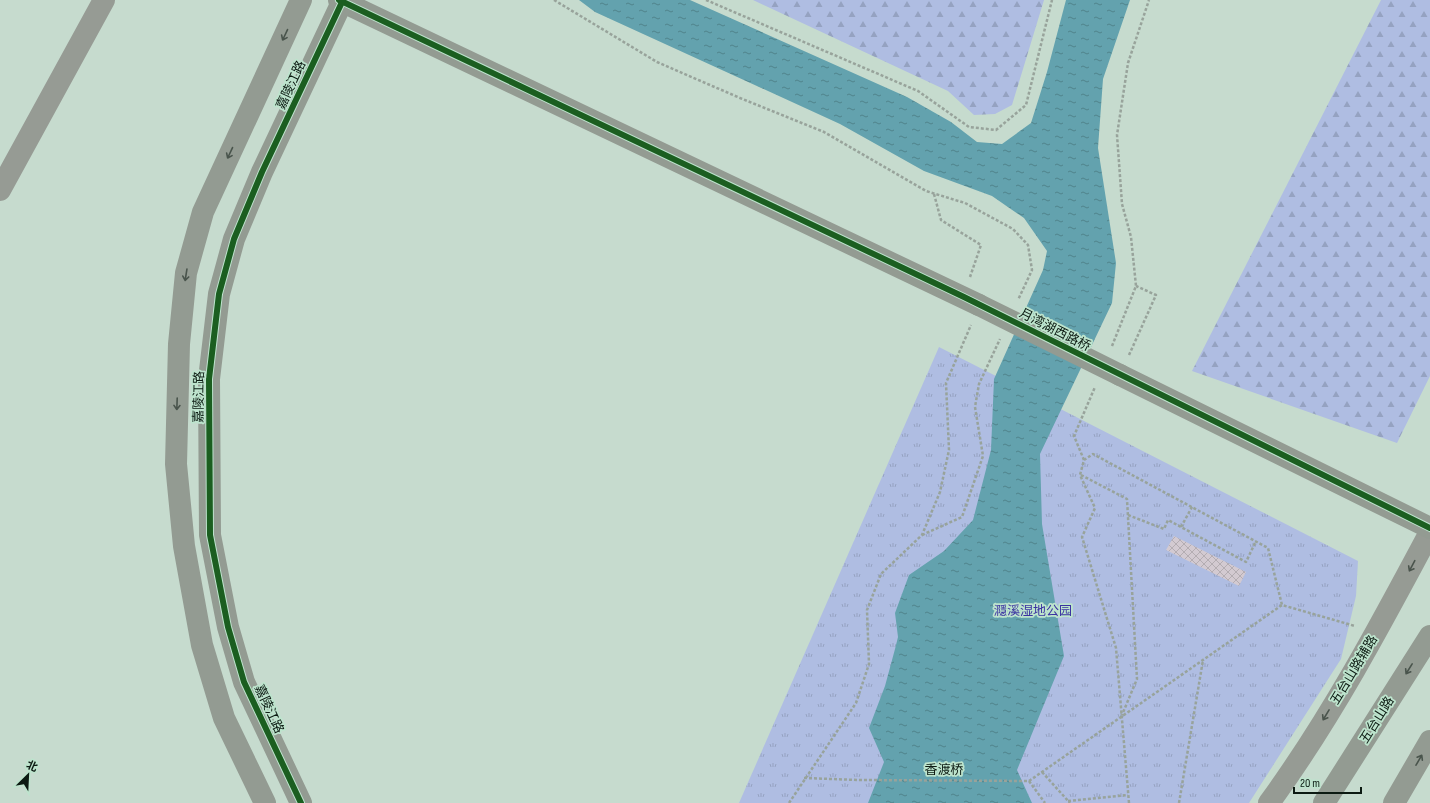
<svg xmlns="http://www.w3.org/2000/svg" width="1430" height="803" font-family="'Sofia Sans Condensed','Noto Sans SC',sans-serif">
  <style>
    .forest { fill: url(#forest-firs) }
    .park { fill: url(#park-tufts) }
    .water { fill: url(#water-ripples) }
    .building { fill: url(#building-cross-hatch) }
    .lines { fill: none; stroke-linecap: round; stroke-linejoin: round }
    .path { stroke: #98a39b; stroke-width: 2.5; stroke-dasharray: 3 2; stroke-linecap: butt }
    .street { stroke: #969b94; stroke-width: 22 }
    .secondary { stroke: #939b92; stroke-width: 22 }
    .secondary-bridge { stroke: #939b92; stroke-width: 22 }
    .cycleway-casing { stroke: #bde4cd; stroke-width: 8 }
    .cycleway { stroke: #1b5e20; stroke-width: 6 }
    .oneway { stroke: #49544c }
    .oneway2 { stroke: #4a544c }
    .labels { text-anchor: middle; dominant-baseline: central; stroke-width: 3.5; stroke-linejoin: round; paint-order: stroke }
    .street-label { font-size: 13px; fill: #0c1a12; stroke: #bde4cd }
    .park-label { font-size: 13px; fill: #3b32a1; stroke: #bde4cd }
  </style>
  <defs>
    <pattern id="forest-firs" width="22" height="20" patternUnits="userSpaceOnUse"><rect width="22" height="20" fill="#afbde2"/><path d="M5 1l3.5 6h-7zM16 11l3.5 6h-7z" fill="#95a2c1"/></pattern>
    <pattern id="park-tufts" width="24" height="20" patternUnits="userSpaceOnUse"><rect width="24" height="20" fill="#afbde2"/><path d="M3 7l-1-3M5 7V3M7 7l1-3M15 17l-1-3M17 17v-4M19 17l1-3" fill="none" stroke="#95a2c1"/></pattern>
    <pattern id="water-ripples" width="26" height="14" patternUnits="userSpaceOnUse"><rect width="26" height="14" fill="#63a2ae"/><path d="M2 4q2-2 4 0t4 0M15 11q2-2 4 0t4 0" fill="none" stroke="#50838c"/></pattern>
    <pattern id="building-cross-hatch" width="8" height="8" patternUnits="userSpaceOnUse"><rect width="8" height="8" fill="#d3cad1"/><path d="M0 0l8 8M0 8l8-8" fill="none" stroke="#b4adb2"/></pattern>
  </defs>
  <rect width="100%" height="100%" fill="#c6dbce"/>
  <!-- forest -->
  <g class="forest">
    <path d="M 753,0 L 1044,0 L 1012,105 L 995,114 L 974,115 L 948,91 Z"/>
    <path d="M 1381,0 L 1430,0 L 1430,376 L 1397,443 L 1192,371 Z"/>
  </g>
  <!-- park -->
  <path class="park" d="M 939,347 L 1358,561 L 1356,596 L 1341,659 L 1249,803 L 739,803 Z"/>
  <!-- water -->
  <path class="water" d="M 579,0 L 690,0 L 907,97 L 951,122 L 977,142 L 1002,144 L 1031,123 L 1047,72 L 1066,0 L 1130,0 L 1103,79 L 1098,148 L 1116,263 L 1112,303 L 1040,454 L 1042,524 L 1064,656 L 1017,770 L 1032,803 L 868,803 L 884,762 L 869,728 L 885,686 L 895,649 L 898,637 L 895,613 L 909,575 L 944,551 L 973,520 L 991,450 L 994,379 L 1043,270 L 1047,251 L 1024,218 L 992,196 L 924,171 L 840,124 L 595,12 Z"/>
  <!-- building -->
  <path class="building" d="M 1174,536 L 1246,572 L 1239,586 L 1166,550 Z"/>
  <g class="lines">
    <!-- path -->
    <g class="path">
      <path d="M 554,0 L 657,62 L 740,98 L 824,132 L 926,191 L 965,203 L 1013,229 L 1028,245 L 1032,270 L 1018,300"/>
      <path d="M 706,0 L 918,91 L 969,127 L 996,130 L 1026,105 L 1052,0"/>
      <path d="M 934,194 L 941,220 L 981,245 L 970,277"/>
      <path d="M 1112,346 L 1136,286 L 1131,237 L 1122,204 L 1117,135 L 1128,63 L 1149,0"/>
      <path d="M 1129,355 L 1156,295 L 1136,286"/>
      <path d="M 1084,460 L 1074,436 L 1095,387"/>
      <path d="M 1081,475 L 1127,499 L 1137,679 L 1122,715"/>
      <path d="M 1128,515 L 1164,529 L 1168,520 L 1246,562 L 1256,541"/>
      <path d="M 1181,527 L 1192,507"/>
      <path d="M 922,535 L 962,517 L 983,456 L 975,407 L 979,384 L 1000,339"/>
      <path d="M 1042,772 L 1070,803"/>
      <path d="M 804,778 L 859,780 L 1029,781"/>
      <path d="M 1029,781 L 1282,605 L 1355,626"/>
      <path d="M 1029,781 L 1045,803"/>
      <path d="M 1068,801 L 1128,795"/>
      <path d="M 789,803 L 856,703 L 869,664 L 867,610 L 881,574 L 922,535 L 940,492 L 949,450 L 946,383 L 971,325"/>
      <path d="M 1129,803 L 1116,648 L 1082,537 L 1095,508 L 1080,475 L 1084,460 L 1093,454 L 1268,548 L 1282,605"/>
      <path d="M 1179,803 L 1203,660"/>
    </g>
    <!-- street -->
    <g class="street">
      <path d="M 0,190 L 104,0"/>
      <path d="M 1269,803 C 1331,718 1381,624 1430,532"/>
    </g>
    <!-- secondary -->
    <g class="secondary">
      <path d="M 339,0 L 979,305"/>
      <path d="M 1120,375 L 1430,528"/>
      <path d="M 265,803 L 224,718 L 202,645 L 184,546 L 176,464 L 179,344 L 186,273 L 203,212 L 301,0"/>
      <path d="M 301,803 L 244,682 L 228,627 L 210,535 L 209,379 L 219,294 L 234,239 L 262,172 L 343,0"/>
      <path d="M 1324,803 L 1430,636"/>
      <path d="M 1394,803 L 1430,741"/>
    </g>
    <!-- secondary-bridge -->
    <path class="secondary-bridge" d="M 979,305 L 1120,375"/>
    <!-- cycleway casing -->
    <g class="cycleway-casing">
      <g id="cycleway">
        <path d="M 339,0 L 964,297 L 1430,528"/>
        <path d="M 301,803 L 244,682 L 228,627 L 210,535 L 209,379 L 219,294 L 234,239 L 262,172 L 343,0"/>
      </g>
    </g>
    <!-- cycleway -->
    <use href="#cycleway" class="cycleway"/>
  </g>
  <!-- one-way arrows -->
  <defs><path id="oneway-shaft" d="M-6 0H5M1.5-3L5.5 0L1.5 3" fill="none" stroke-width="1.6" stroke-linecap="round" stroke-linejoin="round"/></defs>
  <g class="oneway">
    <use href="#oneway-shaft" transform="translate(285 35) rotate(115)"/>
    <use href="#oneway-shaft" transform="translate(230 153) rotate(115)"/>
    <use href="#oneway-shaft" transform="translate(186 275) rotate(99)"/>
    <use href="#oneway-shaft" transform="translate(177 404) rotate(92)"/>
    <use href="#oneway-shaft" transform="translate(1409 669) rotate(122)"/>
    <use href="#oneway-shaft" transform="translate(1419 760) rotate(-60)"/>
  </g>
  <g class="oneway2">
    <use href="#oneway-shaft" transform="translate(1412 566) rotate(118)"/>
    <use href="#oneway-shaft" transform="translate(1326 715) rotate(121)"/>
  </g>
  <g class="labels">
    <!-- street labels -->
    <g class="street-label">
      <text transform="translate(291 85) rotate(-65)">嘉陵江路</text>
      <text transform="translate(1055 330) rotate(27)">月湾湖西路桥</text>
      <text transform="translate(199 397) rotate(-89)">嘉陵江路</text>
      <text transform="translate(1354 670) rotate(-59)">五台山路辅路</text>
      <text transform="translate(269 709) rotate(65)">嘉陵江路</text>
      <text transform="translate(1377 720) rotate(-58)">五台山路</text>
      <text x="944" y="770">香渡桥</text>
    </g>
    <!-- park labels -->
    <g class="park-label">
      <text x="1033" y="611">㶏溪湿地公园</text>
    </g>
  </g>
  <!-- north arrow -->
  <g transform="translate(28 775) rotate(24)" stroke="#bde4cd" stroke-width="3" paint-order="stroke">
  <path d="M0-3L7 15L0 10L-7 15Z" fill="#0c1a12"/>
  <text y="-6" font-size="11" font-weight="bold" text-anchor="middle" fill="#0c1a12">北</text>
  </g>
  <!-- scale -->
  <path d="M1294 787v6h67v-6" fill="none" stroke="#0c1a12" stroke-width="2"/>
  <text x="1300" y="787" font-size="12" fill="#0c1a12" stroke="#bde4cd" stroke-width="3" paint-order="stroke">20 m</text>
</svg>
